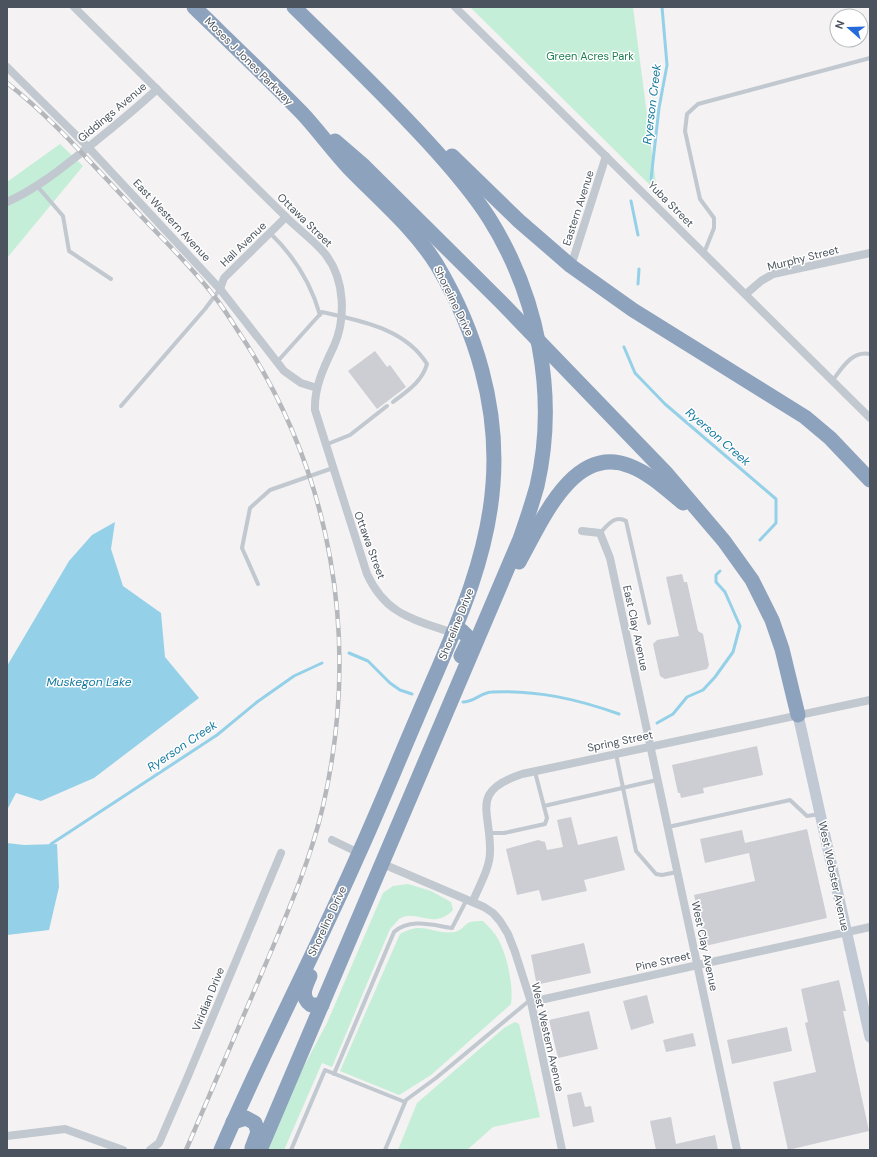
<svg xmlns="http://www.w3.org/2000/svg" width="877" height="1157" font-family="'DM Sans',sans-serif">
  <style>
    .green { fill: #c4eed7 }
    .water { fill: #94d1e8 }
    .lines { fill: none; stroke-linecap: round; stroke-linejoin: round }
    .stream { stroke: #94d1e8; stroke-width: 3 }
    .building { fill: #ccced4 }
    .lane { stroke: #c1c8cf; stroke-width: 4 }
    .street { stroke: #c1c8cf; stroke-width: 8 }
    .secondary { stroke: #c1c9d4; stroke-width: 11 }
    .highway { stroke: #8da2bd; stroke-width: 15 }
    .rail-casing { stroke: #b4b7bc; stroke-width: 4.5 }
    .rail { stroke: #fff; stroke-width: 3; stroke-dasharray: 9; stroke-linecap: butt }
    .labels { text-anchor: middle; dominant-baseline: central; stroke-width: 3; stroke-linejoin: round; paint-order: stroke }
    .park-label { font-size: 11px; fill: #1e7e53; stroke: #fff }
    .street-label { font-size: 11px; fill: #4b545e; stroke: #fff }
    .water-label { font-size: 12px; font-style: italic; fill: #157aa0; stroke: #fff }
  </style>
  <rect width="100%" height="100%" fill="#f4f2f2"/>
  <!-- green -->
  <g class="green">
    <path d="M 470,7 L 633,7 L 657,192 Z"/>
    <path d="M 60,144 L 83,166 L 7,258 L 7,182 Z"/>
    <path d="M 408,884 L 431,891 L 451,902 L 453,910 C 433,931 416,908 399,919 C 396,922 393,926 390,929 L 332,1067 L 322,1063 L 284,1150 L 267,1150 L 296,1081 L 327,1023 L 383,893 L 393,886 Z"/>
    <path d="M 483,921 C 487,925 491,929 494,933 C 506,948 514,985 511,1004 L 431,1075 L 399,1095 L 340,1071 L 400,934 C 425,920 431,935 455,932 C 461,931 465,924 470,922 C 474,921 479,921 483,921 Z"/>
    <path d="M 515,1022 L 519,1024 L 540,1117 L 493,1127 L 467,1150 L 398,1150 L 417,1103 L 504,1028 Z"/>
  </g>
  <!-- water -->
  <g class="water">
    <path d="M 115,522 L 111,549 L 123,586 L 161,613 L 165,657 L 199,698 L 94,778 L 41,801 L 16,793 L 7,810 L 7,666 L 69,561 L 92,535 Z"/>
    <path d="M 7,843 L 24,845 L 57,844 L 59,887 L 49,930 L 7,935 Z"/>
  </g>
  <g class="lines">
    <!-- stream -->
    <g class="stream">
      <path d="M 651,179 L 659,108 L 667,65 L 662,7"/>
      <path d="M 631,201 L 638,235"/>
      <path d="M 638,284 L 639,269"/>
      <path d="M 624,347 L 635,373 L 665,404 L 776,499 L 776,523 L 760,540"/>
      <path d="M 349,653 L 368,661 L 390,683 L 400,690 L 412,694"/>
      <path d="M 463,702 C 474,702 482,692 492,692 C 537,690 577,699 619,714"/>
      <path d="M 657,723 L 673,714 L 687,697 L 703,690 L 715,677 L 733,652 L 740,626 L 725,592 L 716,582 L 716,575 L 720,571"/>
      <path d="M 51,844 L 217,735 L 257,702 L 294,676 L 322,663"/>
    </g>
  </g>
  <!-- building -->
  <g class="building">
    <path d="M 375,351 L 387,367 L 390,365 L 406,387 L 377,409 L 348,371 Z"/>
    <path d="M 682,574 L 684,582 L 687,582 L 698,631 L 703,634 L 709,665 L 707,669 L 665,679 L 660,676 L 653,644 L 657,640 L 679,636 L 666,577 Z"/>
    <path d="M 757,746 L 763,775 L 703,788 L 704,793 L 681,798 L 680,793 L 678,793 L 672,765 Z"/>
    <path d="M 571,817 L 578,845 L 617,836 L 625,870 L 584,880 L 587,891 L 542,901 L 539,890 L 517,895 L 506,849 L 538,840 L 545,842 L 547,850 L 563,847 L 557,820 Z"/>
    <path d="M 807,829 L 827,918 L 705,946 L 694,895 L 755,881 L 749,853 L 705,863 L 700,839 L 742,830 L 745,843 Z"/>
    <path d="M 584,943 L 591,973 L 540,984 L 536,981 L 531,955 Z"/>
    <path d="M 839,980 L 846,1011 L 843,1011 L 869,1131 L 788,1150 L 773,1082 L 816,1072 L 805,1023 L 808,1022 L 801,989 Z"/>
    <path d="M 647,995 L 654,1023 L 631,1030 L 623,1001 Z"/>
    <path d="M 589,1011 L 598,1049 L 558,1058 L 549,1020 Z"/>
    <path d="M 787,1027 L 792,1051 L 732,1064 L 727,1040 Z"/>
    <path d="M 693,1033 L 696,1046 L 666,1052 L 663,1040 Z"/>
    <path d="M 581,1092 L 585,1107 L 591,1106 L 594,1122 L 573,1127 L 567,1095 Z"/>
    <path d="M 671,1117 L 676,1144 L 715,1135 L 718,1150 L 656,1150 L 650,1121 Z"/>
  </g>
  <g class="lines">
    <!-- lane -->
    <g class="lane">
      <path d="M 38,187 L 63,216 L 69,251 L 111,279"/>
      <path d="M 270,233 C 294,256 311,283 320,315"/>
      <path d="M 704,253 L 714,228 L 714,218 L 700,199 L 685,131 L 687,114 L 698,104 L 870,58"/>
      <path d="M 277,362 L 322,312 C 360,321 405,328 427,364 C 422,382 407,391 393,402"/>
      <path d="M 833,380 C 842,368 852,350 870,354"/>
      <path d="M 121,406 L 205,309 L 220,289"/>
      <path d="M 325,445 L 350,435 L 387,406"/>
      <path d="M 600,533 C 607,526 615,514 626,521 L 649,623"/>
      <path d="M 258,584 L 242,548 L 250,508 L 270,490 L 333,468"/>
      <path d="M 616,754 L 636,851 L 656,874 L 662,875 L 677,872"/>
      <path d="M 544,806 L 657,780"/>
      <path d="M 668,827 L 790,800 L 807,816 L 820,814"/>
      <path d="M 488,833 L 504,833 L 545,824 L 547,818 L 535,772"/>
      <path d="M 334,1074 L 394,932 C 410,918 432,925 452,928 L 467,899"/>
      <path d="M 291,1150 L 325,1070 L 405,1102"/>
      <path d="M 385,1150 L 406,1100 L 436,1078 L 530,1000"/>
    </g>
    <!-- street -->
    <g class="street">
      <path d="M 74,7 L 286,217 C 299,230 315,241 326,255 C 345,280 346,319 334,346 C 324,367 314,387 315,410 L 367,574 C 386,615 413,619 453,633"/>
      <path d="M 455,7 L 870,418"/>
      <path d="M 7,67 L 88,147 L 220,289 L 284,371 L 301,383 L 317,388"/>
      <path d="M 7,202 C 40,187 63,167 91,145 C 113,127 136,109 157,89"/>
      <path d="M 571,266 L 606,156"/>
      <path d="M 220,289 L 224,278 L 286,217"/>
      <path d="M 746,294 L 761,281 L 773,274 L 870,253"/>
      <path d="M 582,531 L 600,533 L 610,558 L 737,1150"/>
      <path d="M 332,840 L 359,853"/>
      <path d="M 383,864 L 484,907 L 493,913 L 500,921 L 508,934 L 515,952 L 531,1002 L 562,1150"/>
      <path d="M 473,901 C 479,886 490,868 490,852 C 491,810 469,792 522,774 L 870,700"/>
      <path d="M 531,1002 L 870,927"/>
      <path d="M 7,1136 L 65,1129 L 123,1150"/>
      <path d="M 150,1150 L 159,1143 L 188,1076 L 281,853"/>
    </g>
    <!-- secondary -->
    <path class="secondary" d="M 798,715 L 870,1037"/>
    <!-- highway -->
    <g class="highway">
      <path d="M 194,7 C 230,42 267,77 302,113 C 318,130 332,150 349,168 C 379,199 414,228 437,265 C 476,331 499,407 493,484 C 487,568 448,644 416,720 C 397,764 379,809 359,853 C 315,953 264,1050 221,1150"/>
      <path d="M 335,141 L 364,166 L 502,303 L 667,474 L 724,541 L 752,580 L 772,620 L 782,649 L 798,715"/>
      <path d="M 452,156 L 519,221 L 571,266 L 633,310 L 805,417 L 830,438 L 870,480"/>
      <path d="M 519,562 C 541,523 573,443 630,466 C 649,473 667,490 683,503"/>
      <path d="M 453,633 L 462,631 L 468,637 L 468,642 L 461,656"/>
      <path d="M 310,976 C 305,987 300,997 311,1005 L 322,1005"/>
      <path d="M 233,1122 L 246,1118 L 255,1123 L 258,1132 L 252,1148"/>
      <path d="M 260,1150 L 520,539 C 526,522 532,504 537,486 C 558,395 538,296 489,218 C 471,190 449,165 426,140 C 384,94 339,51 294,7"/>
    </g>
    <!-- rail casing -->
    <g class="rail-casing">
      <path id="rail" d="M 7,83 C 51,117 89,161 128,202 C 156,233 188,262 214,296 C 223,307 230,319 238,331 C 333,472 361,641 323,806 C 309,867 282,925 258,982 C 234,1038 210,1094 186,1150"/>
    </g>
    <!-- rail -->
    <use href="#rail" class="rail"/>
  </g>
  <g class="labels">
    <!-- park labels -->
    <g class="park-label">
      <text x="590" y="56">Green Acres Park</text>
    </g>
    <!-- street labels -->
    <g class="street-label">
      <text transform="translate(249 61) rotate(45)">Moses J Jones Parkway</text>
      <text transform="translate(112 112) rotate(-40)">Giddings Avenue</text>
      <text transform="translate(671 204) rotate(45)">Yuba Street</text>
      <text transform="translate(578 208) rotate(-72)">Eastern Avenue</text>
      <text transform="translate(172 220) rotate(47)">East Western Avenue</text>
      <text transform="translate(305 220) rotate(44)">Ottawa Street</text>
      <text transform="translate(243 244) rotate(-44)">Hall Avenue</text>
      <text transform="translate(803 258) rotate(-14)">Murphy Street</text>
      <text transform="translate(454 301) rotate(64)">Shoreline Drive</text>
      <text transform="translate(370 545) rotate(70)">Ottawa Street</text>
      <text transform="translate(456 624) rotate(-68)">Shoreline Drive</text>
      <text transform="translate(636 628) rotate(78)">East Clay Avenue</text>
      <text transform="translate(620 741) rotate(-12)">Spring Street</text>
      <text transform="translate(834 876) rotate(78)">West Webster Avenue</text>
      <text transform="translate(327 921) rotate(-65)">Shoreline Drive</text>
      <text transform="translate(705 946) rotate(78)">West Clay Avenue</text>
      <text transform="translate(663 961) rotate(-13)">Pine Street</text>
      <text transform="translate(208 999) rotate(-68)">Viridian Drive</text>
      <text transform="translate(548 1037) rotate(77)">West Western Avenue</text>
    </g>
    <!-- water labels -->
    <g class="water-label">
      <text transform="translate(652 104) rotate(-83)">Ryerson Creek</text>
      <text transform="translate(718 437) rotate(41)">Ryerson Creek</text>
      <text x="89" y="682">Muskegon Lake</text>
      <text transform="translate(182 746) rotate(-34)">Ryerson Creek</text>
    </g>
  </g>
  <!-- border -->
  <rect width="877" height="1157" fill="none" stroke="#4b545e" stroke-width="16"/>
  <!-- north arrow -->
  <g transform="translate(849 28) rotate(290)"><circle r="19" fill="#ffffff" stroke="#b7bbbf"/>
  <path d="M0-3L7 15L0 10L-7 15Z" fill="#256adb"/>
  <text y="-6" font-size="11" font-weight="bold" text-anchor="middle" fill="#4b545e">N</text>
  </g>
</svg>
